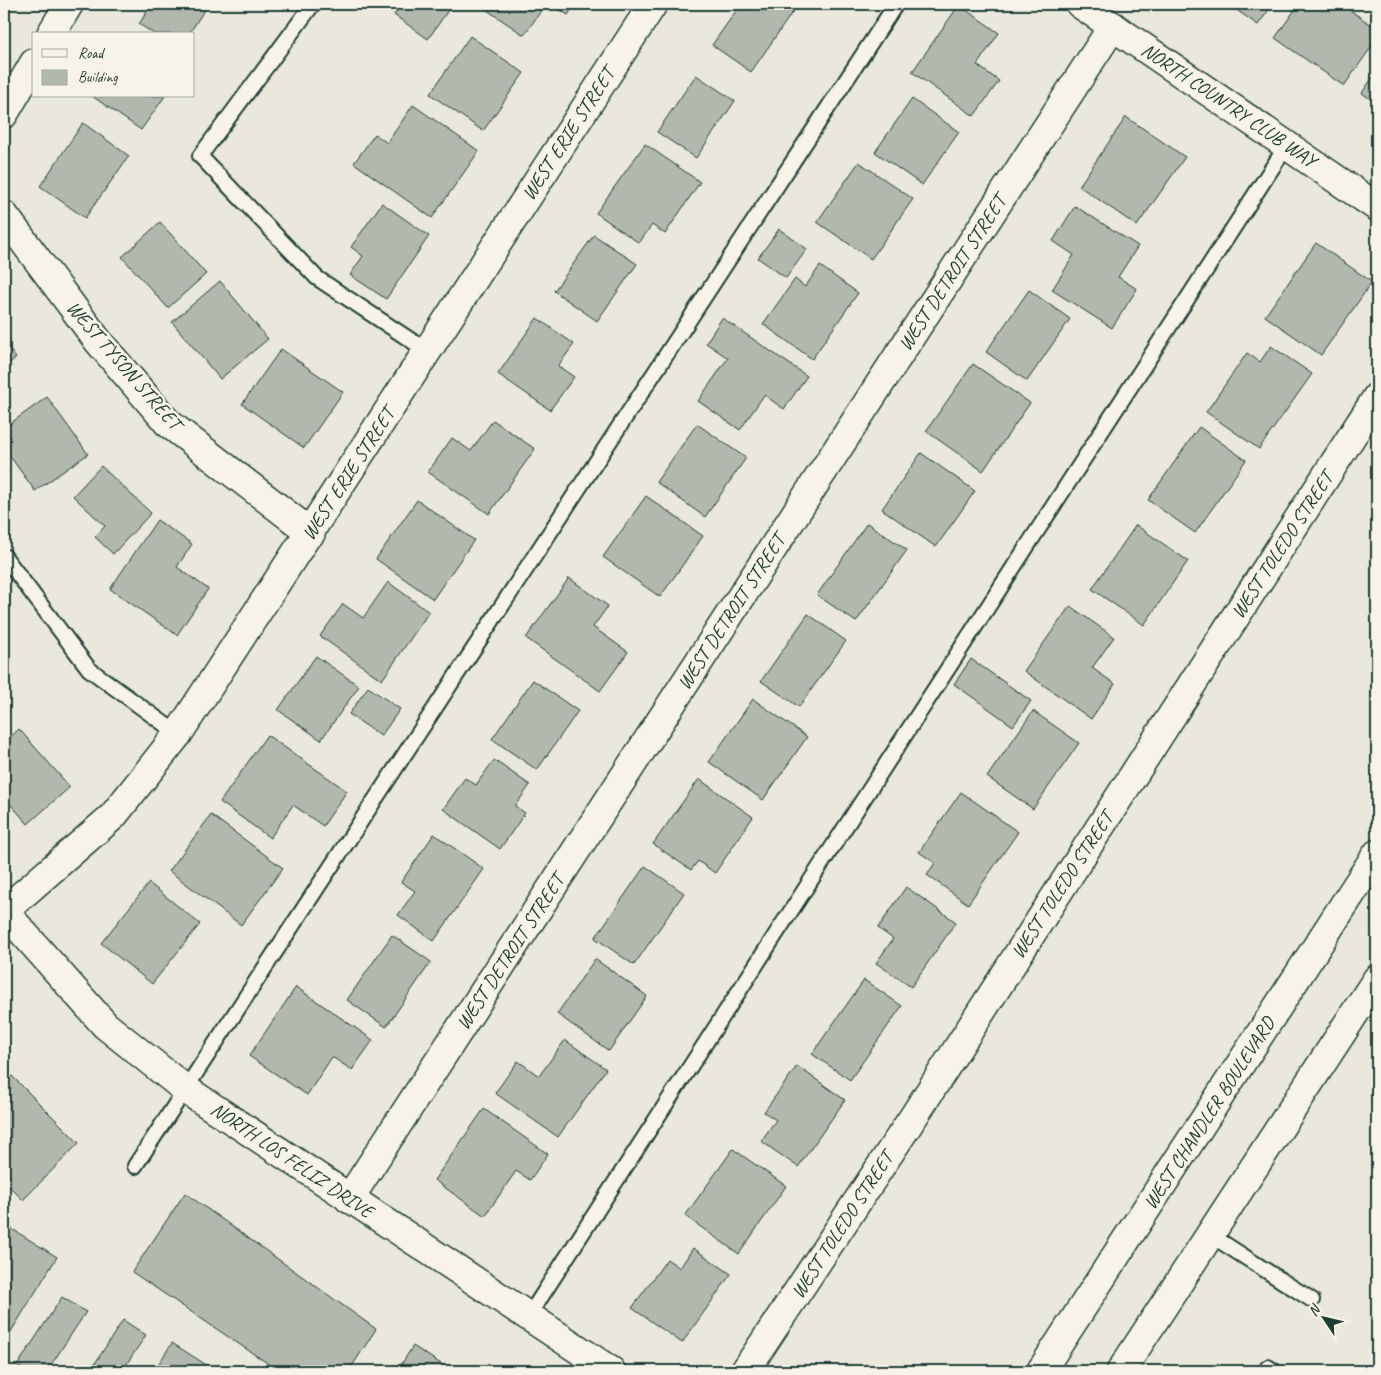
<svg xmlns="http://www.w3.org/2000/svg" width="1381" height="1375" font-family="Caveat,sans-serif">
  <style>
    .building { fill: #b2b8ae; stroke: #1f3d34 }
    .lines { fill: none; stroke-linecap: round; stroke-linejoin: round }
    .lane-casing { stroke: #1f3d34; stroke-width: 18 }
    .street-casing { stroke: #1f3d34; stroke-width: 31 }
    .secondary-casing { stroke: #1f3d34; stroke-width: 31 }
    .lane { stroke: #f7f3e8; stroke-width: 14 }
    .street { stroke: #f7f3e8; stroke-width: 28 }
    .secondary { stroke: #f7f3e8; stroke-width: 28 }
    .labels { text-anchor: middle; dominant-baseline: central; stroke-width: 5; stroke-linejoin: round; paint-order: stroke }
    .street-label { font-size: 20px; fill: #1f3d34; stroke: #f7f3e8 }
  </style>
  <rect width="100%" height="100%" fill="#eae8dd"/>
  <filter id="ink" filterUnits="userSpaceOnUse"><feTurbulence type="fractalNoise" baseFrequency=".02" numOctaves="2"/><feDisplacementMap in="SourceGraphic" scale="10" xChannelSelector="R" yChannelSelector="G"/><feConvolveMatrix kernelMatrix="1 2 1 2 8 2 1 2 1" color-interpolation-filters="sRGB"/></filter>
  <g filter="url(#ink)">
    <!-- building -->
    <g class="building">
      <path d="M 152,4 L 208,4 L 189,34 L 154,34 L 139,24 Z"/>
      <path d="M 402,4 L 442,4 L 449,9 L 428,39 L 394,15 Z"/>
      <path d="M 478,4 L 546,4 L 524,35 Z"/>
      <path d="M 551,4 L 575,4 L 568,15 Z"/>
      <path d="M 741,4 L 785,4 L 794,10 L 751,72 L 712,45 Z"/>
      <path d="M 1228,4 L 1273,4 L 1258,25 Z"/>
      <path d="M 1299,4 L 1341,4 L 1377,29 L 1377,39 L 1344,86 L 1275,38 Z"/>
      <path d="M 959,5 L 999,33 L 977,65 L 999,81 L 974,116 L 912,72 Z"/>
      <path d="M 470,36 L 524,73 L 483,131 L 430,94 Z"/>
      <path d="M 1377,71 L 1377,104 L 1362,93 Z"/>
      <path d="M 696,75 L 735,101 L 696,158 L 657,132 Z"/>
      <path d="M 92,96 L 165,96 L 141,130 Z"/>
      <path d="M 912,99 L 959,132 L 922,185 L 875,152 Z"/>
      <path d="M 413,105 L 479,151 L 432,218 L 354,163 L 375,134 L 387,143 Z"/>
      <path d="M 1126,117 L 1185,157 L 1137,226 L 1079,186 Z"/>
      <path d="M 83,123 L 129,156 L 85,218 L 40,186 Z"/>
      <path d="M 645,144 L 700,182 L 665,234 L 652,225 L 639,243 L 596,213 Z"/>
      <path d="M 859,162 L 913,199 L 871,259 L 817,222 Z"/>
      <path d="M 382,203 L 429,236 L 386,299 L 350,275 L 363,256 L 351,247 Z"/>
      <path d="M 1075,206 L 1138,246 L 1118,277 L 1137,289 L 1112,328 L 1052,290 L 1074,255 L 1053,241 Z"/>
      <path d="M 160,222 L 206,274 L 168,308 L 122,257 Z"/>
      <path d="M 779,229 L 807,249 L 786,278 L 758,258 Z"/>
      <path d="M 594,235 L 637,264 L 597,321 L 554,291 Z"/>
      <path d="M 1316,243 L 1372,282 L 1321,355 L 1265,316 Z"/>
      <path d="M 820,266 L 858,293 L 812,359 L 763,324 L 795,279 L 805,287 Z"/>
      <path d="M 220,281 L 268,339 L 220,379 L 172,322 Z"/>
      <path d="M 1029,290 L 1070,319 L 1027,381 L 986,352 Z"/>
      <path d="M 537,318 L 574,344 L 558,366 L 574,377 L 550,410 L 498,374 Z"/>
      <path d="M 722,318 L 807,376 L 784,409 L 764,395 L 740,430 L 698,401 L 728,358 L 706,343 Z"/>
      <path d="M 4,342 L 16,358 L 4,367 Z"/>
      <path d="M 1271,346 L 1312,374 L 1259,449 L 1206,412 L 1247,353 L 1260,362 Z"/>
      <path d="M 281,349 L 343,392 L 304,448 L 242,404 Z"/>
      <path d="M 973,364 L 1030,403 L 983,471 L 926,431 Z"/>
      <path d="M 47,397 L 88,454 L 35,491 L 4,448 L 4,428 Z"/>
      <path d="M 493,420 L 535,449 L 489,514 L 428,472 L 452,438 L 471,451 Z"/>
      <path d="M 697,424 L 746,458 L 705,517 L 656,482 Z"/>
      <path d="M 1199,427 L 1246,460 L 1195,533 L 1148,500 Z"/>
      <path d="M 921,453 L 975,491 L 936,547 L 882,509 Z"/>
      <path d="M 101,466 L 151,513 L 113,554 L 95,537 L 105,526 L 73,496 Z"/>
      <path d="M 646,496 L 703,536 L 660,597 L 603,557 Z"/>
      <path d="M 417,500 L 474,540 L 433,599 L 376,559 Z"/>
      <path d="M 157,520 L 192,544 L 177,567 L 208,589 L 177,635 L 110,589 Z"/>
      <path d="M 867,523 L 907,550 L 856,622 L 817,595 Z"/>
      <path d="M 1136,525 L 1188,561 L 1144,625 L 1092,589 Z"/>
      <path d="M 569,578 L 608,606 L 593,627 L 628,652 L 600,691 L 526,638 Z"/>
      <path d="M 388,582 L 429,612 L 382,680 L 320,636 L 343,604 L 363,618 Z"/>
      <path d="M 1070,606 L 1114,637 L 1092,668 L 1115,684 L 1091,719 L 1024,671 Z"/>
      <path d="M 808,614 L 846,641 L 799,707 L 761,681 Z"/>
      <path d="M 316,656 L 359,686 L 321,740 L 278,710 Z"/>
      <path d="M 971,659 L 1031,701 L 1013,726 L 954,684 Z"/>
      <path d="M 533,680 L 578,711 L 537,770 L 492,739 Z"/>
      <path d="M 368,687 L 400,709 L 381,736 L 349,714 Z"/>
      <path d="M 753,699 L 807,737 L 763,800 L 709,762 Z"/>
      <path d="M 1033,711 L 1079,743 L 1033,809 L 987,777 Z"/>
      <path d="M 19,729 L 70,787 L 28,824 L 4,797 L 4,743 Z"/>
      <path d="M 267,735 L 347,791 L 323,826 L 293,805 L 270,838 L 220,802 Z"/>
      <path d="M 494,760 L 530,785 L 515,806 L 525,813 L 500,849 L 443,809 L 465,778 L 476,785 Z"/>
      <path d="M 699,779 L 753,817 L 715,873 L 698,861 L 691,870 L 653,844 Z"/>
      <path d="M 961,792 L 1018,832 L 968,904 L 927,875 L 935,863 L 919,852 Z"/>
      <path d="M 211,815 L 283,868 L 241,925 L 169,871 Z"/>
      <path d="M 434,834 L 484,869 L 434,941 L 398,915 L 415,891 L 401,882 Z"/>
      <path d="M 645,866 L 684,893 L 634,965 L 595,938 Z"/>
      <path d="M 149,883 L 200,924 L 152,984 L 101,943 Z"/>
      <path d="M 906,887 L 956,922 L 911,987 L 876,963 L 893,939 L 878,928 Z"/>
      <path d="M 392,935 L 431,962 L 386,1027 L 347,1000 Z"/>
      <path d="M 595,959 L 647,996 L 609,1051 L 557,1014 Z"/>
      <path d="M 864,980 L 902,1006 L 850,1080 L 812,1054 Z"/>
      <path d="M 296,987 L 373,1040 L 352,1070 L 332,1057 L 307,1095 L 249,1056 Z"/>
      <path d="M 565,1040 L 606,1069 L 558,1137 L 495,1093 L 518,1061 L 539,1076 Z"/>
      <path d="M 797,1066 L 845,1100 L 798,1167 L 761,1141 L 776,1120 L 764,1112 Z"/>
      <path d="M 4,1068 L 79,1143 L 23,1200 L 4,1181 Z"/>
      <path d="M 484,1109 L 548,1154 L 530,1180 L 516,1171 L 485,1216 L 434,1180 Z"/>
      <path d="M 733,1149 L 786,1186 L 739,1254 L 685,1216 Z"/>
      <path d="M 185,1193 L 376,1329 L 349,1371 L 279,1371 L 132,1272 Z"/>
      <path d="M 4,1224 L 57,1257 L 4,1343 Z"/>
      <path d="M 693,1248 L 731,1274 L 682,1343 L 632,1308 L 667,1259 L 680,1268 Z"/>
      <path d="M 62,1297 L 86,1312 L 47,1371 L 26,1371 L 17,1366 Z"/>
      <path d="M 123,1320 L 146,1335 L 122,1371 L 90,1371 Z"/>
      <path d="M 172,1343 L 216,1371 L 154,1371 Z"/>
      <path d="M 413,1346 L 452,1371 L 397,1371 Z"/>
    </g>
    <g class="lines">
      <!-- lane casing -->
      <g class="lane-casing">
        <g id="lane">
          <path d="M 313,4 L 200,156 L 317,278 L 427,351"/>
          <path d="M 4,556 L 89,669 L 178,734"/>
          <path d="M 135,1166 L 896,4"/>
          <path d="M 1209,1234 L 1312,1300"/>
          <path d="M 528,1317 L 1287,145"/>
          <path d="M 1268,1367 L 1274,1371"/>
        </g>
      </g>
      <!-- street casing -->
      <g class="street-casing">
        <g id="street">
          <path d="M 51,34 L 69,4"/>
          <path d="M 4,114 L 34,63"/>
          <path d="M 4,215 L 98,341 L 168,423 L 311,533"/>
          <path d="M 349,1199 L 1113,26"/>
          <path d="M 611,1371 L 185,1089 L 105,1025 L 4,911 L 113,816 L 178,734 L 653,4"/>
          <path d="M 745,1371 L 914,1116 L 1377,397"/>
        </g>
      </g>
      <!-- secondary casing -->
      <g class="secondary-casing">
        <g id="secondary">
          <path d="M 1080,4 L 1377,207"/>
          <path d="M 1041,1371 L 1377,854"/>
          <path d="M 1121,1371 L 1377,979"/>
        </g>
      </g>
      <!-- lane -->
      <use href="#lane" class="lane"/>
      <!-- street -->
      <use href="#street" class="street"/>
      <!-- secondary -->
      <use href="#secondary" class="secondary"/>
    </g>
  </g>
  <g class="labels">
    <!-- street labels -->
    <g class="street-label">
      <text transform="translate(1229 105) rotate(34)">NORTH COUNTRY CLUB WAY</text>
      <text transform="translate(568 134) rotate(-57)">WEST ERIE STREET</text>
      <text transform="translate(952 273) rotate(-57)">WEST DETROIT STREET</text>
      <text transform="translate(124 365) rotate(49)">WEST TYSON STREET</text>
      <text transform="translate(348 474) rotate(-57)">WEST ERIE STREET</text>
      <text transform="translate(1282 545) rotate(-57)">WEST TOLEDO STREET</text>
      <text transform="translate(731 612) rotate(-57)">WEST DETROIT STREET</text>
      <text transform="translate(1062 885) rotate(-57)">WEST TOLEDO STREET</text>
      <text transform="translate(510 952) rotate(-57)">WEST DETROIT STREET</text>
      <text transform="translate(1209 1113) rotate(-57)">WEST CHANDLER BOULEVARD</text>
      <text transform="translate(292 1160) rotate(34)">NORTH LOS FELIZ DRIVE</text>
      <text transform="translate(842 1225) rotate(-57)">WEST TOLEDO STREET</text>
    </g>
  </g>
  <!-- margin -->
  <rect width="1381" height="1375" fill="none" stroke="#f7f3e8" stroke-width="20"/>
  <rect x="10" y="10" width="1361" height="1355" fill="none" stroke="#1f3d34" stroke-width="2" filter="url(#ink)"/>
  <!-- legend -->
  <rect x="32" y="32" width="162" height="65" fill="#f7f3e8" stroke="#a1aaa0"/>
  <rect x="42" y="49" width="25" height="8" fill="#f7f3e8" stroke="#a1aaa0"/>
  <text x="78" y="58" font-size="15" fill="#1f3d34">Road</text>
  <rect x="42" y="70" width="25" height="15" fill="#b2b8ae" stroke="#a1aaa0"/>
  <text x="78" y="82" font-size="15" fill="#1f3d34">Building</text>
  <!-- north arrow -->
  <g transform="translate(1324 1318) rotate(305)" stroke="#f7f3e8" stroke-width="4" paint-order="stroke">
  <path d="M0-4L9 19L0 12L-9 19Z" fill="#1f3d34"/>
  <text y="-8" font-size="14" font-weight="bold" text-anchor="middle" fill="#1f3d34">N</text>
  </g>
</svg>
